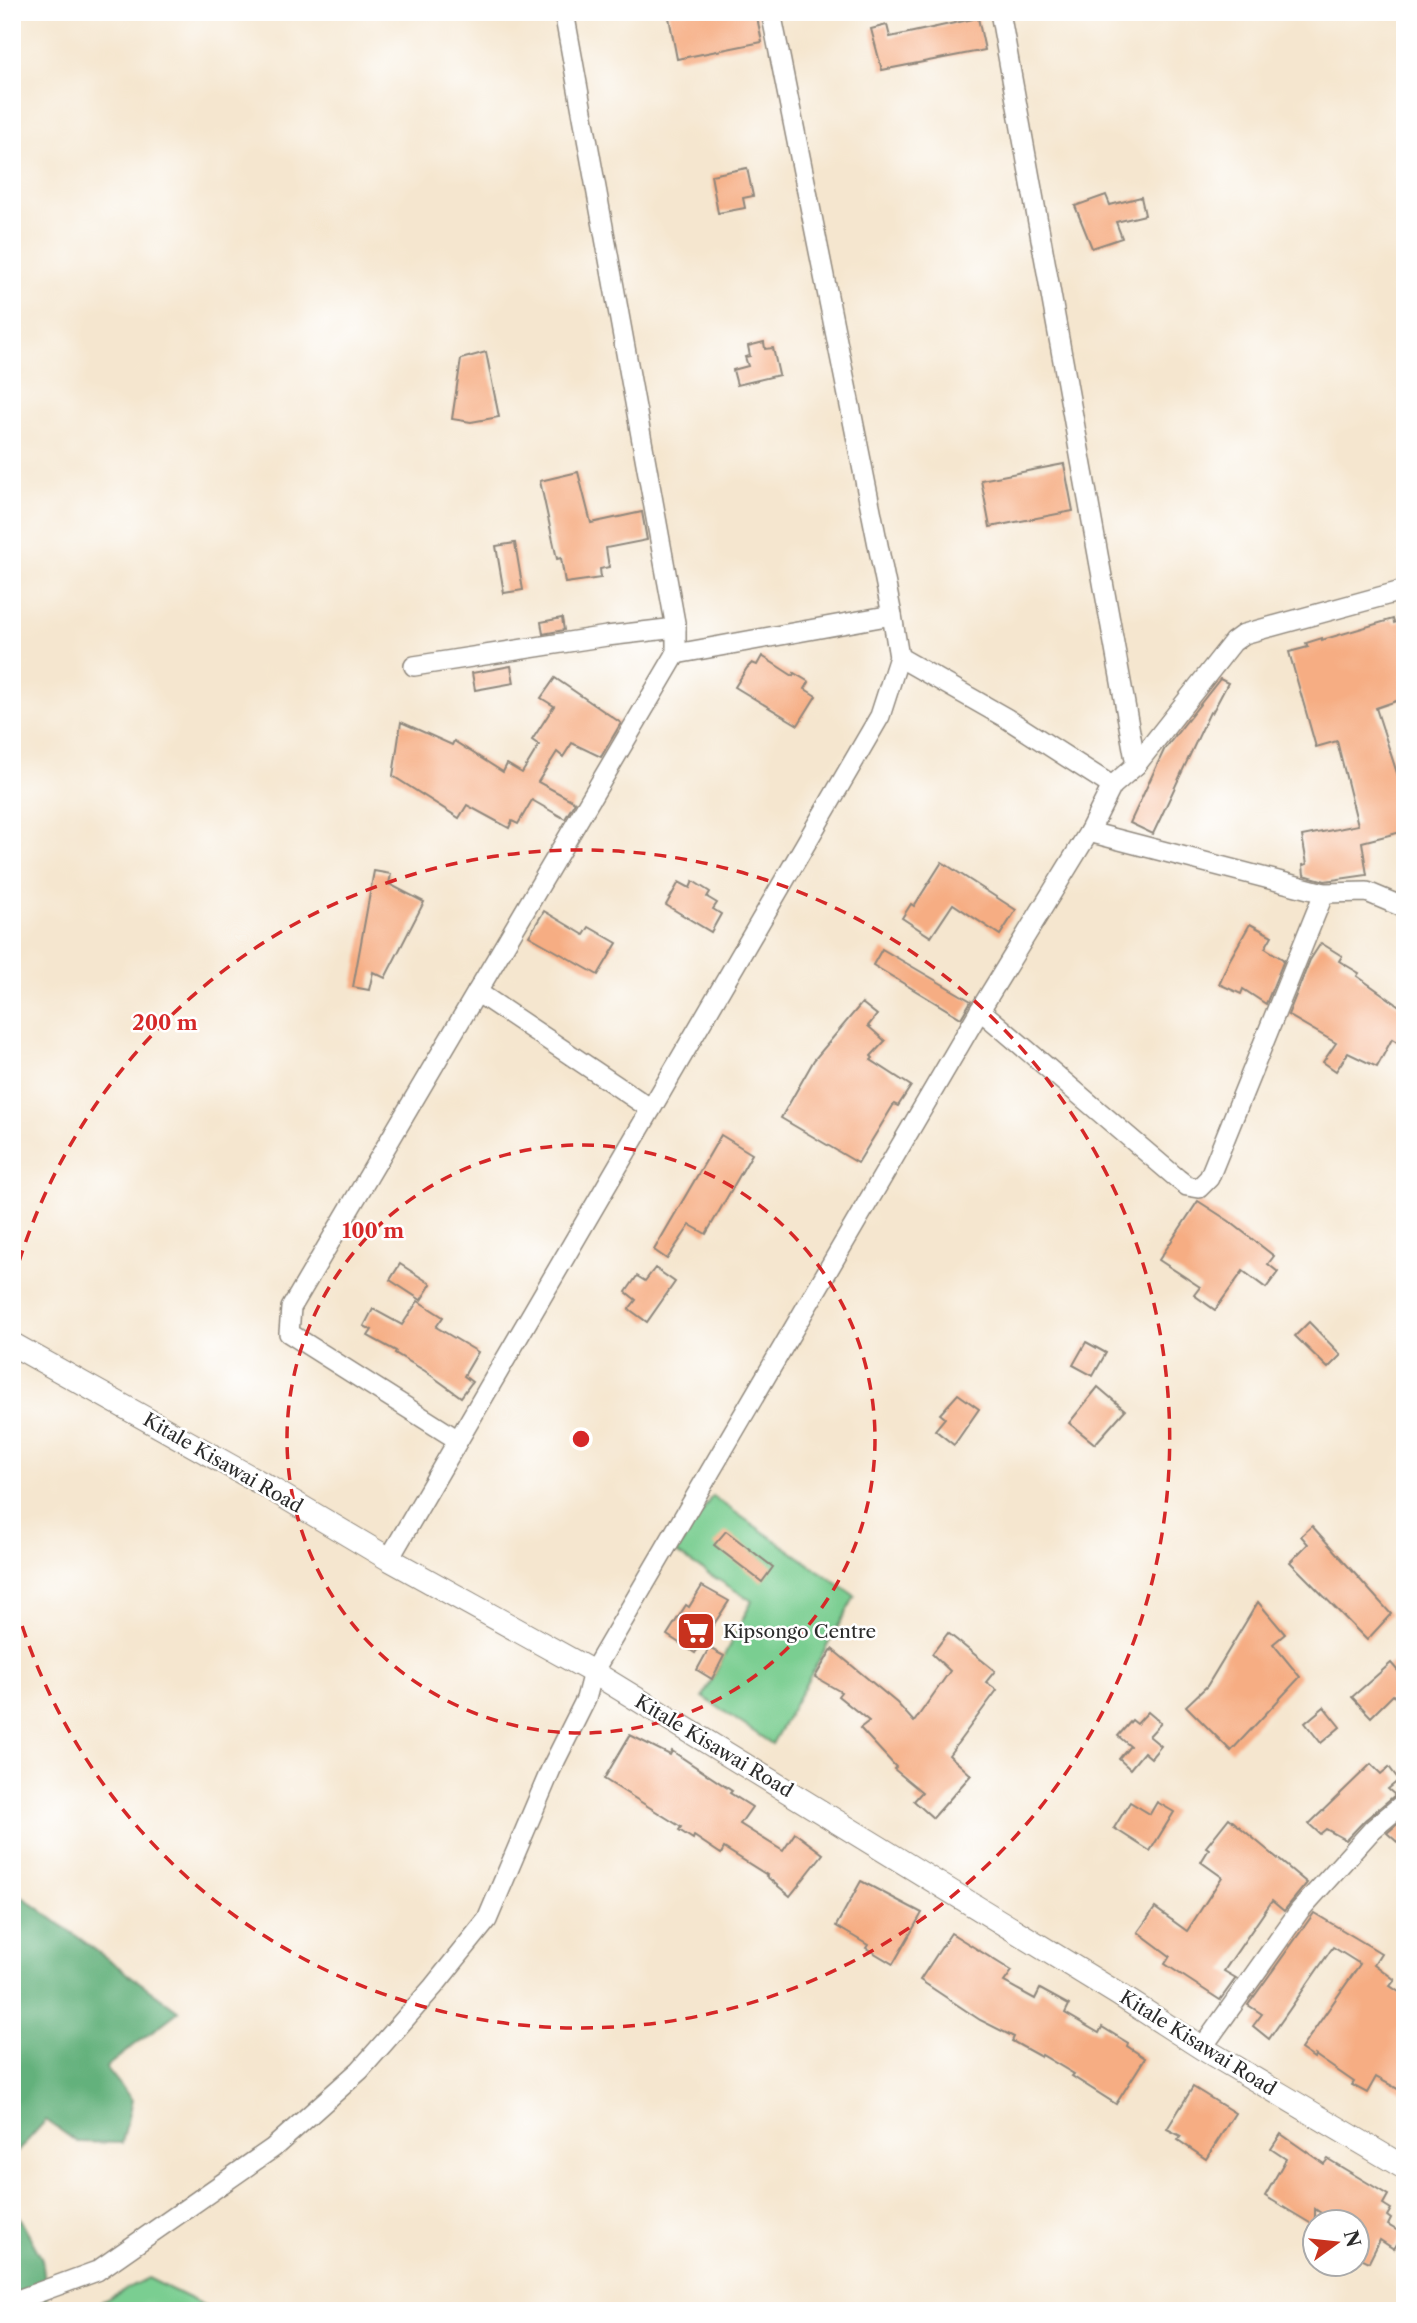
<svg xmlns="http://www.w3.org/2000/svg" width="1417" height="2323" font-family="'Libre Caslon Text',serif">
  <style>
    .green { fill: #7ace91; stroke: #527c5e; stroke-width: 2 }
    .forest { fill: #63b17b; stroke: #476e53; stroke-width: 2 }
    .building { fill: #f6ad83 }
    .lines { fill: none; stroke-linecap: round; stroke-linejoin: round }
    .minor-casing { stroke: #90887d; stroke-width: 22 }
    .tertiary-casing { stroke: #90887d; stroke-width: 25 }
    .minor { stroke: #fff; stroke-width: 19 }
    .tertiary { stroke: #fff; stroke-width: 23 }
    .ring { fill: none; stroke: #d62828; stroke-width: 3.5; stroke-dasharray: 12 9 }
    .labels { text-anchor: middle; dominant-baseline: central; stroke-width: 5; stroke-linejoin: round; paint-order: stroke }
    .street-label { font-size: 19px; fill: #2b2b2b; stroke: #fff }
    .poi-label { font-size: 19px; fill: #2b2b2b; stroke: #fff; text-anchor: start }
    .centre { fill: #d62828; stroke: #fff; stroke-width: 3.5 }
    .ring-label { font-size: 21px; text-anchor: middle; font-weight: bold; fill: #d62828; stroke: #fff; stroke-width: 5; stroke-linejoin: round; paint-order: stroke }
  </style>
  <rect width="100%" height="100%" fill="#fff"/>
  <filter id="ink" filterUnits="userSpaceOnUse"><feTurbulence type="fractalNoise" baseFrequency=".0143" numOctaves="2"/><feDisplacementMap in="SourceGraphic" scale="14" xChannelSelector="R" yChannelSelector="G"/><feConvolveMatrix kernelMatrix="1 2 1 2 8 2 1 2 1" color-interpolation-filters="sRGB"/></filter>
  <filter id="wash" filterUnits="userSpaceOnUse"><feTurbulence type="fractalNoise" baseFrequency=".00686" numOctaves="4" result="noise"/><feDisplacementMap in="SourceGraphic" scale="28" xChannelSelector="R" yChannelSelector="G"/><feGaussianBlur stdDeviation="1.57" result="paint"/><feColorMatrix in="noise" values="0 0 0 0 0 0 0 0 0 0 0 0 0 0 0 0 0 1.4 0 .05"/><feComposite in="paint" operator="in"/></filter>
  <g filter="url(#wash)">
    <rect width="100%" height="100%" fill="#f5e6cf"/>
    <!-- green -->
    <g class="green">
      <path d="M 712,1496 L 855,1596 L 772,1744 L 703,1697 L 752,1601 L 676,1553 Z"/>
      <path d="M 148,2278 L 215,2311 L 83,2311 Z"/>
    </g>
    <!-- forest -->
    <g class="forest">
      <path d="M 12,1889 L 179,2011 L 106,2067 L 132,2100 L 122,2143 L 77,2142 L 46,2120 L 12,2158 Z"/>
      <path d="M 12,2204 L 42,2259 L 49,2311 L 12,2311 Z"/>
    </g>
    <g id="blocks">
      <!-- building -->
      <g class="building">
        <path d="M 668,12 L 756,12 L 762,42 L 677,59 Z"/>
        <path d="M 978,18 L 985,50 L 882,70 L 871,29 L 887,25 L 890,37 Z"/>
        <path d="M 747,168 L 753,196 L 743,198 L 745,208 L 718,213 L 711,175 Z"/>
        <path d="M 1106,195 L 1110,205 L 1141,197 L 1145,215 L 1116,222 L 1122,238 L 1092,248 L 1075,206 Z"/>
        <path d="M 764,342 L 765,349 L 773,348 L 779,375 L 737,385 L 733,370 L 748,366 L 745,357 L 750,356 L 748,346 Z"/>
        <path d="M 486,352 L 499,417 L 471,422 L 452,419 L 461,359 Z"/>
        <path d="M 1064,464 L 1073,511 L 990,527 L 981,480 Z"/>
        <path d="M 578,472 L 591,523 L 642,512 L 647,540 L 606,548 L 609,567 L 600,569 L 601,578 L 565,583 L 561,558 L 557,559 L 540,481 Z"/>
        <path d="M 515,543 L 523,590 L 504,593 L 496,546 Z"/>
        <path d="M 562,618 L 564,630 L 543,634 L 541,622 Z"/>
        <path d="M 1393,619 L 1394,623 L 1405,619 L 1405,698 L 1376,708 L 1405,798 L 1405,831 L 1362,842 L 1367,875 L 1325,881 L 1304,875 L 1303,865 L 1307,864 L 1302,836 L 1358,825 L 1337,741 L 1316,747 L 1289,652 L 1308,647 L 1306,643 L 1322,638 L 1322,640 Z"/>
        <path d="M 762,656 L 793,676 L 794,673 L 809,682 L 805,689 L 816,696 L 798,725 L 735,687 L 747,668 L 752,663 L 757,665 Z"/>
        <path d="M 511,666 L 514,683 L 475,690 L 472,673 Z"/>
        <path d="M 555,678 L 621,723 L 601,757 L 572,743 L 563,757 L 557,752 L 538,782 L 575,802 L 565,819 L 532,800 L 518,824 L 512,821 L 509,828 L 467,805 L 459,818 L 393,776 L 401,722 L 452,745 L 454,741 L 503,772 L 507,764 L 522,773 L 539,745 L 532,740 L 554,706 L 541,698 Z"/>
        <path d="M 1220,679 L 1228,683 L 1212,713 L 1210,712 L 1153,834 L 1130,823 L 1164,750 Z"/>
        <path d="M 942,862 L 1016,910 L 1000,935 L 953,904 L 931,937 L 902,918 L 911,904 L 914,906 Z"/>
        <path d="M 374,871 L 391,874 L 389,884 L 424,902 L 385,978 L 373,972 L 369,990 L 353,987 Z"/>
        <path d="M 693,881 L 710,892 L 707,897 L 717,903 L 713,909 L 721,914 L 711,932 L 666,905 L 679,882 L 690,888 Z"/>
        <path d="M 544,911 L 584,935 L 589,927 L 617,943 L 598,975 L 529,936 Z"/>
        <path d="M 1250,924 L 1272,936 L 1265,948 L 1284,960 L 1266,1004 L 1243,989 L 1241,994 L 1219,984 L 1229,961 Z"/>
        <path d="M 1321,943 L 1342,956 L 1339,961 L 1359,973 L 1357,976 L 1405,1010 L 1405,1047 L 1392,1039 L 1377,1067 L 1348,1053 L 1336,1071 L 1323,1062 L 1336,1043 L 1288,1015 L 1310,960 Z"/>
        <path d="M 882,949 L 971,1001 L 961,1018 L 873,965 Z"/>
        <path d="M 862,1003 L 877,1015 L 868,1026 L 885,1041 L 871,1056 L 873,1058 L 871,1060 L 911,1086 L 898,1106 L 894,1104 L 858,1163 L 781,1118 L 814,1060 Z"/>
        <path d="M 721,1135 L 752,1154 L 706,1234 L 690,1225 L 667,1259 L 654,1250 Z"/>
        <path d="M 1198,1201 L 1229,1221 L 1274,1256 L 1268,1264 L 1278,1272 L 1266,1288 L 1243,1271 L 1215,1310 L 1194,1295 L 1200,1287 L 1159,1260 Z"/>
        <path d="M 400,1264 L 431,1284 L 421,1300 L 390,1280 Z"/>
        <path d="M 655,1268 L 675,1282 L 647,1322 L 629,1309 L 636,1300 L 626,1292 L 637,1276 L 645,1281 Z"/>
        <path d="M 418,1301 L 443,1317 L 436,1327 L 478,1352 L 464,1376 L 472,1382 L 461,1397 L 425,1371 L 395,1353 L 396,1351 L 368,1336 L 372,1330 L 364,1326 L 373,1309 L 402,1325 Z"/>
        <path d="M 1309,1322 L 1341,1355 L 1328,1368 L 1295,1336 Z"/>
        <path d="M 1086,1342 L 1106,1353 L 1093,1376 L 1073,1365 Z"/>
        <path d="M 1098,1387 L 1125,1410 L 1095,1444 L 1069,1423 Z"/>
        <path d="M 958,1394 L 979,1409 L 954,1445 L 935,1430 L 945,1418 L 940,1414 Z"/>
        <path d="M 1312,1526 L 1391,1614 L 1367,1640 L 1290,1562 L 1308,1544 L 1301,1536 Z"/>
        <path d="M 726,1531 L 773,1567 L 762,1582 L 714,1545 Z"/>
        <path d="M 702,1586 L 729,1601 L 695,1653 L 667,1635 L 686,1605 L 689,1607 Z"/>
        <path d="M 1258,1602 L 1285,1634 L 1273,1644 L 1300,1677 L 1231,1751 L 1186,1706 L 1207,1686 Z"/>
        <path d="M 948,1633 L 995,1671 L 986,1682 L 997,1690 L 949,1755 L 971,1775 L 933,1818 L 914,1801 L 922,1792 L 894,1769 L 896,1767 L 860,1728 L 869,1721 L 838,1696 L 841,1692 L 815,1677 L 832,1649 L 897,1703 L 914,1722 L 950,1671 L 932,1654 Z"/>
        <path d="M 709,1648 L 724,1656 L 712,1679 L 697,1670 Z"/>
        <path d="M 1391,1663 L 1405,1679 L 1405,1710 L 1393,1695 L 1371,1717 L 1352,1697 Z"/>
        <path d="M 1324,1707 L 1340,1727 L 1321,1743 L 1305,1723 Z"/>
        <path d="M 1148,1712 L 1161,1723 L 1149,1736 L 1161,1746 L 1151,1758 L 1144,1752 L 1130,1769 L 1119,1759 L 1130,1746 L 1118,1736 L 1132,1720 L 1137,1724 Z"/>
        <path d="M 630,1735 L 670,1755 L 672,1751 L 732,1791 L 730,1793 L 752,1807 L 740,1824 L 783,1851 L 795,1833 L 823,1854 L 790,1896 L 766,1876 L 767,1875 L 724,1848 L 721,1854 L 694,1836 L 693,1839 L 679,1830 L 681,1827 L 604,1779 Z"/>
        <path d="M 1371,1764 L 1381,1774 L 1389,1767 L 1399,1780 L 1388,1789 L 1395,1795 L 1365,1820 L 1346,1840 L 1326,1829 L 1320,1834 L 1309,1824 Z"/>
        <path d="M 1130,1802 L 1150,1814 L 1157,1802 L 1174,1812 L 1150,1851 L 1114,1828 Z"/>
        <path d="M 1229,1818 L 1307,1883 L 1284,1911 L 1272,1901 L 1224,1971 L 1236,1978 L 1220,2000 L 1165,1964 L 1170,1956 L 1138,1932 L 1155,1908 L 1187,1931 L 1222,1877 L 1201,1862 L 1209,1849 L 1206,1847 Z"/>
        <path d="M 1402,1820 L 1405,1823 L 1405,1849 L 1387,1833 Z"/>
        <path d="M 861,1881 L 922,1913 L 893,1964 L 866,1948 L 868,1945 L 836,1926 Z"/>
        <path d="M 1314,1913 L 1381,1953 L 1374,1964 L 1395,1980 L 1390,1986 L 1405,1996 L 1405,2093 L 1376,2077 L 1367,2093 L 1352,2085 L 1354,2082 L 1315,2055 L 1314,2058 L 1301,2049 L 1360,1964 L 1333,1947 L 1269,2039 L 1253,2026 L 1262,2014 L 1248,2005 Z"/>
        <path d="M 951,1933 L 1012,1971 L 1004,1982 L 1035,1999 L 1040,1989 L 1069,2005 L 1065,2013 L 1099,2033 L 1102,2027 L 1128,2043 L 1127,2046 L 1145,2058 L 1116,2104 L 1072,2076 L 1074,2074 L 1042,2055 L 1041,2057 L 1012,2041 L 1014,2037 L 980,2020 L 920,1980 Z"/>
        <path d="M 1193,2087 L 1235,2113 L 1206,2159 L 1178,2140 L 1181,2136 L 1167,2129 Z"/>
        <path d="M 1281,2134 L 1324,2164 L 1328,2159 L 1388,2195 L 1383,2204 L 1391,2209 L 1387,2216 L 1391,2219 L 1388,2225 L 1403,2234 L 1394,2249 L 1380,2240 L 1369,2262 L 1357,2256 L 1357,2222 L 1334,2222 L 1315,2209 L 1315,2226 L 1265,2196 L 1286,2159 L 1271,2149 Z"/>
      </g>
    </g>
  </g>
  <g filter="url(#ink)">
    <use href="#blocks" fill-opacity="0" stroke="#90887d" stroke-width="2"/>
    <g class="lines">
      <!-- minor casing -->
      <g class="minor-casing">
        <g id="minor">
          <path d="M 1000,12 L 1136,765"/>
          <path d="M 676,654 L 892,615"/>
          <path d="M 899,657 L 1006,718 L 1112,786"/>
          <path d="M 414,666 L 607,636 L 676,628"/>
          <path d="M 1089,832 L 1324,893 L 1367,892 L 1405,908"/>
          <path d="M 477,992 L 651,1109"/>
          <path d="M 980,1010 L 1178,1179 L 1187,1186 L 1199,1188 L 1209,1178 L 1324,893"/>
          <path d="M 458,1440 L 289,1333 L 291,1308 L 676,654 L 676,628 L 564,12"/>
          <path d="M 389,1559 L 880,716 L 899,657 L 892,615 L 771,12"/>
          <path d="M 1202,2048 L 1300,1910 L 1373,1829 L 1405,1802"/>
          <path d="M 12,2302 L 97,2271 L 273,2148 L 360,2070 L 433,1987 L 487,1920 L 551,1769 L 586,1699 L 593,1672 L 980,1010 L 1089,832 L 1112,786 L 1136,765 L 1233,642 L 1244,634 L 1405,590"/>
        </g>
      </g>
      <!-- tertiary casing -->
      <g class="tertiary-casing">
        <path id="tertiary" d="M 12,1344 L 268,1487 L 389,1559 L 593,1672 L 1118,1994 L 1202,2048 L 1405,2168"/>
      </g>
      <!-- minor -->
      <use href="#minor" class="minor"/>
      <!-- tertiary -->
      <use href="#tertiary" class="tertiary"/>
    </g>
  </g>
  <!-- distance rings -->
  <g class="ring">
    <circle cx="581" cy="1439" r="294"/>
    <path d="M13 1282A589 589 0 1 1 13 1596"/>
  </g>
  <!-- icons -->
  <defs>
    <g id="supermarket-square" transform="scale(2.0125)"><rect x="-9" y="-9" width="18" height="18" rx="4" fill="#c8321e" stroke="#fff"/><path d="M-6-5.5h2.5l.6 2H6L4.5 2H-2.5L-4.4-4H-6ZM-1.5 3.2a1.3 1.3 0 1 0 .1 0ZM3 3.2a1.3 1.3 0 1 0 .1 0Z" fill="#fff"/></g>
  </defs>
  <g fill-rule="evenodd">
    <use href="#supermarket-square" x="696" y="1631"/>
  </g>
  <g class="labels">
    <!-- street labels -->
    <g class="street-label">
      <text transform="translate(223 1463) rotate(30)">Kitale Kisawai Road</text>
      <text transform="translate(714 1746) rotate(31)">Kitale Kisawai Road</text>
      <text transform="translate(1198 2043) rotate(32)">Kitale Kisawai Road</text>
    </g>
    <!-- poi labels -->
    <g class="poi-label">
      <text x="723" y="1631">Kipsongo Centre</text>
    </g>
  </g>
  <circle cx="581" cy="1439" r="10" class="centre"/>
  <g class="ring-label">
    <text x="165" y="1030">200 m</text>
    <text x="373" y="1238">100 m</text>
  </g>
  <!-- margin -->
  <rect width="1417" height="2323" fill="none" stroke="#fff" stroke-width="42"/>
  <!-- north arrow -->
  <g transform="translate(1336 2243) rotate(75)"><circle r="33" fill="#ffffff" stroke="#aaaaaa" stroke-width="2"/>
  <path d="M0-5L12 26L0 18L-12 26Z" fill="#c8321e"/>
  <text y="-10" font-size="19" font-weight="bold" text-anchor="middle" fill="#2b2b2b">N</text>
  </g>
</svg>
